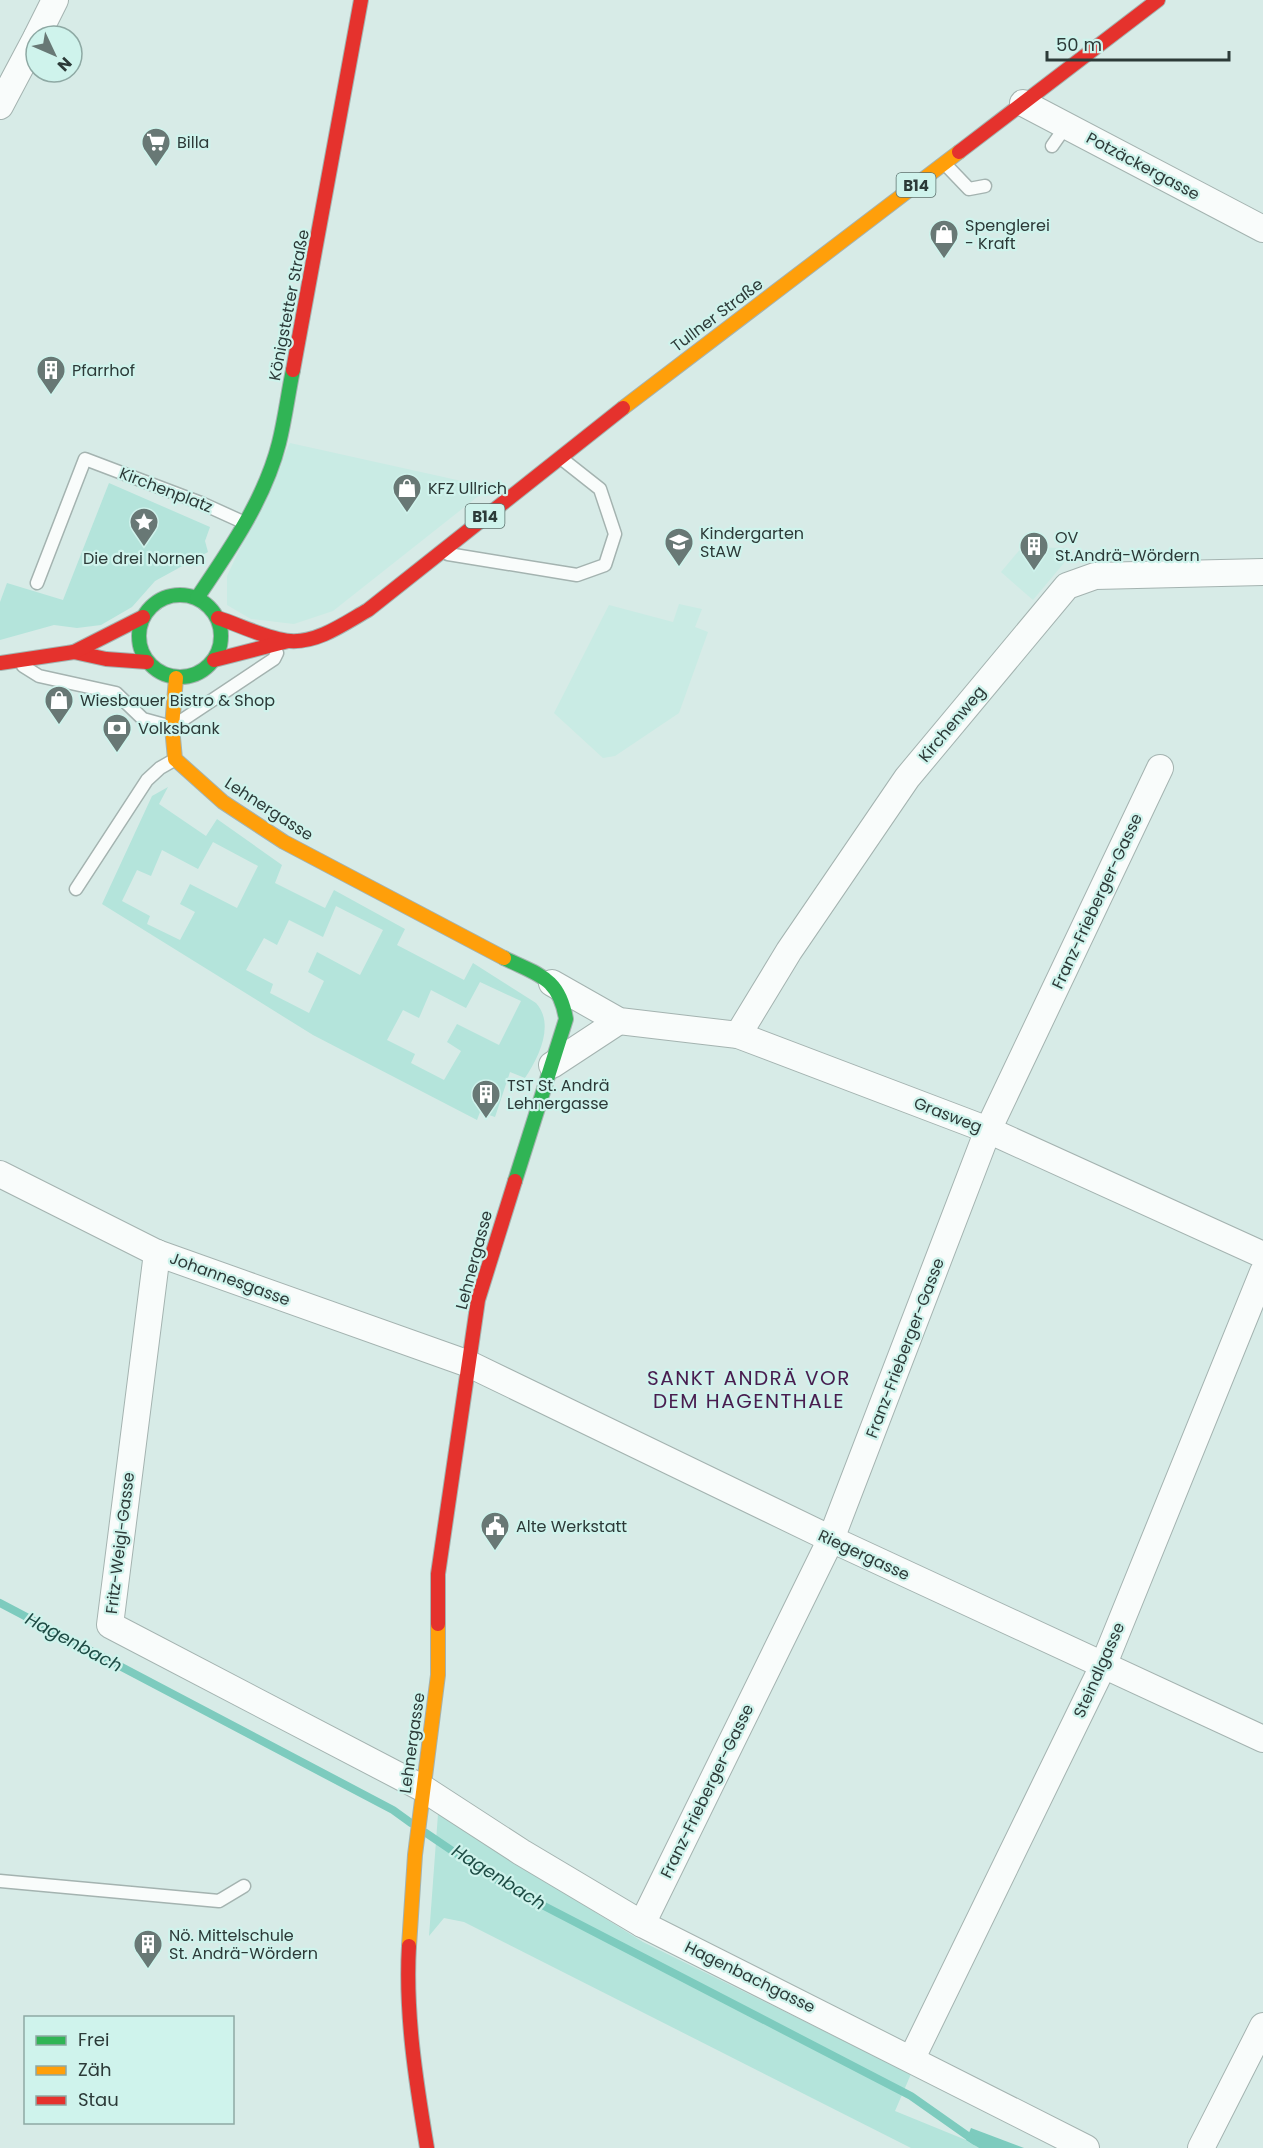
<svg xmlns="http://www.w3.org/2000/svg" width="1263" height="2148" font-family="Poppins,sans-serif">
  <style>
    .built { fill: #c9ebe4 }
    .green { fill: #b4e4db; fill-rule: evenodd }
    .water { fill: #7dcbbe }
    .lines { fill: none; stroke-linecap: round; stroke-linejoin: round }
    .stream { stroke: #7dcbbe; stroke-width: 8 }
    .lane-casing { stroke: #a4b3b0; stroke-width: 15 }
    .street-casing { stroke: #a4b3b0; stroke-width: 28 }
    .fast-casing { stroke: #a4b3b0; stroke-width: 16 }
    .slow-casing { stroke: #a4b3b0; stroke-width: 16 }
    .jam-casing { stroke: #a4b3b0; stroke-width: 16 }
    .lane { stroke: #f9fcfb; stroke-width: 12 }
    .street { stroke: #f9fcfb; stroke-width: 26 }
    .fast { stroke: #30b455; stroke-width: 14 }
    .slow { stroke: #ff9f0a; stroke-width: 14 }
    .jam { stroke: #e5322d; stroke-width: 14 }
    .labels { text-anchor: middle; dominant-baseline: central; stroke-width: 4.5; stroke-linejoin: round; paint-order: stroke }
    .shield { fill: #cff3ec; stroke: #5d726e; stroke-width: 1.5 }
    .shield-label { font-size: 15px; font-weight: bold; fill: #2c3a38 }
    .poi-label { font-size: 16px; fill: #2c3a38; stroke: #cff3ec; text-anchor: start }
    .street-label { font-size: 16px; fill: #2c3a38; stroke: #cff3ec }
    .water-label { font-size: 18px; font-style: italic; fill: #1e4c45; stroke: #cff3ec }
    .quarter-label { font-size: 20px; letter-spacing: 1.5px; fill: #491d4f; stroke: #cff3ec }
  </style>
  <rect width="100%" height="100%" fill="#d7ebe7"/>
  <!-- built -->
  <g class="built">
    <path d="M 290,443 L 457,480 L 486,490 L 333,611 L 294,624 L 251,619 L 227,605 L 227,576 Z"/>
    <path d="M 1022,547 L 1066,548 L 1064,563 L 1033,600 L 1001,572 Z"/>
    <path d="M 679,604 L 702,609 L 695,627 L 708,632 L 679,713 L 615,756 L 603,758 L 554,713 L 609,605 L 673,622 Z"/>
  </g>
  <!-- green -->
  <g class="green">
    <path d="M 109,483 L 210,527 L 205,541 L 208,552 L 155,581 L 132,607 L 101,625 L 77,628 L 54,625 L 0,640 L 0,602 L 7,583 L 63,600 Z"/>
    <path d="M 168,787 L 159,804 L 206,836 L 217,819 L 282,865 L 275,883 L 325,908 L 334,890 L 405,929 L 397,945 L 464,980 L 473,963 L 536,1003 C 555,1024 539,1057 525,1078 L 510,1072 L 495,1117 L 480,1112 L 477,1120 L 313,1035 L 102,904 L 152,796 ZM 213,842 L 258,866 L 237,908 L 190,884 L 180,904 L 195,912 L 180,940 L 147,924 L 150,916 L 122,901 L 137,870 L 151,876 L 162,850 L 198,869 ZM 336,906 L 383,930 L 360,975 L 317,952 L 308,972 L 324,981 L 309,1013 L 270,993 L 273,984 L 246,970 L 264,938 L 277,945 L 289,920 L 323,937 ZM 480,982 L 521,1001 L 499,1045 L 457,1024 L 447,1042 L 461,1051 L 444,1080 L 411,1063 L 415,1054 L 387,1040 L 403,1010 L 419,1018 L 431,990 L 466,1008 Z"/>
    <path d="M 438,1814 L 643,1942 L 911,2074 L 895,2111 L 966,2140 L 979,2148 L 911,2148 L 464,1922 L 444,1918 L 429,1936 Z"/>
  </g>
  <!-- water -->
  <path class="water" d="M 971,2128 L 1024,2148 L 979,2148 L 966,2140 Z"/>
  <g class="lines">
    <!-- stream -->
    <g class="stream">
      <path d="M 0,1603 L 393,1810 L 411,1823"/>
      <path d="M 426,1833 L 482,1871 L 519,1893 L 911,2096 L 975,2141"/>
    </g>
    <!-- lane casing -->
    <g class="lane-casing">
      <g id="lane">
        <path d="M 1052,146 L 1066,126"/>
        <path d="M 946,165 L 969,189 L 985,186"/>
        <path d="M 448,554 L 577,575 L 605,565 L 615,534 L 600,489 L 562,459"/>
        <path d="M 37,583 L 85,459 L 201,503 L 245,523"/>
        <path d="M 23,666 L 39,676 L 116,693 L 143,719 L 172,727 L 274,659 L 277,653"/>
        <path d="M 76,889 L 147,780 L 160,768 L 174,760"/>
        <path d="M 0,1881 L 219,1901 L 244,1886"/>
      </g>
    </g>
    <!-- street casing -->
    <g class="street-casing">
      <g id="street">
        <path d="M 37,36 L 55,0"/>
        <path d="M 1023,103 L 1263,229"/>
        <path d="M 0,106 L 36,38"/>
        <path d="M 552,983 L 619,1021 L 738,1035 L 988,1130 L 1263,1255"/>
        <path d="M 738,1035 L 789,951 L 907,778 L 1067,586 L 1095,576 L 1263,572"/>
        <path d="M 552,1065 L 619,1021"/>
        <path d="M 0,1174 L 157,1253 L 469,1364 L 831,1539 L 1263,1739"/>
        <path d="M 157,1253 L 110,1625 L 424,1789 L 521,1852 L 642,1924 L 1086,2148"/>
        <path d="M 642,1924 L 831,1539 L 988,1130 L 1160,768"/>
        <path d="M 912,2058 L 1103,1666 L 1263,1272"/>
        <path d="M 1201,2148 L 1263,2026"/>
      </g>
    </g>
    <!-- fast casing -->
    <g class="fast-casing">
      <g id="fast">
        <circle cx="180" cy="636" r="41"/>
        <path d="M 197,598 C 229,551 265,499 279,443 C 285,419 288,394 293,370"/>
        <path d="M 504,958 C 538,975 559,977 566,1019 L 515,1181"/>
      </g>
    </g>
    <!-- slow casing -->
    <g class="slow-casing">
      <g id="slow">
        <path d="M 623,408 L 959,152"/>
        <path d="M 176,678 L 172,727 L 175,759 L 223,802 L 284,842 L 504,958"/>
        <path d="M 409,1946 L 415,1855 L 438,1675 L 438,1624"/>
      </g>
    </g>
    <!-- jam casing -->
    <g class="jam-casing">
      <g id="jam">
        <path d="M 959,152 L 1158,0"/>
        <path d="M 293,370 L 361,0"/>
        <path d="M 218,618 C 240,625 267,639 290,641 C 318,643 345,623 368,610 L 623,408"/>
        <path d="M 74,652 L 106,659 L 147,662"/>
        <path d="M 214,660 L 288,641"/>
        <path d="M 0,663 L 74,652 L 143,617"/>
        <path d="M 438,1624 L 438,1574 L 478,1300 L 515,1181"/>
        <path d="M 409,1946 C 405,2013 416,2082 427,2148"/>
      </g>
    </g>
    <!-- lane -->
    <use href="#lane" class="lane"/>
    <!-- street -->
    <use href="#street" class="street"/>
    <!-- fast -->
    <use href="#fast" class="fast"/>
    <!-- slow -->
    <use href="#slow" class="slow"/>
    <!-- jam -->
    <use href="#jam" class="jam"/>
  </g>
  <!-- icons -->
  <defs>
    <g id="supermarket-pin" transform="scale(1.5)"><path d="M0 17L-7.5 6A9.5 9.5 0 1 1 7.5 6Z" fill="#687875" stroke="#cff3ec"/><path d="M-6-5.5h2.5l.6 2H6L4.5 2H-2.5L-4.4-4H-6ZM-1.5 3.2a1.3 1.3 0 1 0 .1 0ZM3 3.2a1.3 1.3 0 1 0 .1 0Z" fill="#fff"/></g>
    <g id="shop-pin" transform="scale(1.5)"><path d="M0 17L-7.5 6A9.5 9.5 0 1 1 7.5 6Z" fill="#687875" stroke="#cff3ec"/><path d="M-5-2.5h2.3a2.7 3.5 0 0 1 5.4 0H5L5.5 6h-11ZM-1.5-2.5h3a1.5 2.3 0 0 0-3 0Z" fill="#fff"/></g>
    <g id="building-pin" transform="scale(1.5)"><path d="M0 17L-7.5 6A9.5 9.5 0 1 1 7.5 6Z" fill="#687875" stroke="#cff3ec"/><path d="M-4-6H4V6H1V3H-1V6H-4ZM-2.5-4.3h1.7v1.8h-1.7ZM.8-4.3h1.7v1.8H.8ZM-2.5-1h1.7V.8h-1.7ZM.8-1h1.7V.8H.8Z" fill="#fff"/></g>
    <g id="sight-pin" transform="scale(1.5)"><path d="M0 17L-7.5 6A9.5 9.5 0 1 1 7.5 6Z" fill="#687875" stroke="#cff3ec"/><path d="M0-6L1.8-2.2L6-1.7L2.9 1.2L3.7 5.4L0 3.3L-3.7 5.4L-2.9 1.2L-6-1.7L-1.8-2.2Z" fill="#fff"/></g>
    <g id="school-pin" transform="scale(1.5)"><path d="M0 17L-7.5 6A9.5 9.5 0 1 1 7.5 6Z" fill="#687875" stroke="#cff3ec"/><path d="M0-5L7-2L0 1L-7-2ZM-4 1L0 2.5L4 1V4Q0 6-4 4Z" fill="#fff"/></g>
    <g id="bank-pin" transform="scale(1.5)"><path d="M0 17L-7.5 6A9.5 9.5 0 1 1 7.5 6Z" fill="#687875" stroke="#cff3ec"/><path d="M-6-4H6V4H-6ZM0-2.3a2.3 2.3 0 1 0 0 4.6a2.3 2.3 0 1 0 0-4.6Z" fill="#fff"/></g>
    <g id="civic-pin" transform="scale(1.5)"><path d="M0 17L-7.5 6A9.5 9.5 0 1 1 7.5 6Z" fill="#687875" stroke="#cff3ec"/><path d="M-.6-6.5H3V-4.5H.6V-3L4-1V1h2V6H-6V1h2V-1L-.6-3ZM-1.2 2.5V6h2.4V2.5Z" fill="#fff"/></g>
  </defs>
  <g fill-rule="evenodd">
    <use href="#supermarket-pin" x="156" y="142"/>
    <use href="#shop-pin" x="944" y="234"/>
    <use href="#building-pin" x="51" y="370"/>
    <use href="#shop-pin" x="407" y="488"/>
    <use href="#sight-pin" x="144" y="522"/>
    <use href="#school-pin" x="679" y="542"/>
    <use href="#building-pin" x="1034" y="546"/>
    <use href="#shop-pin" x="59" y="700"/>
    <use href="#bank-pin" x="117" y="728"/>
    <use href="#building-pin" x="486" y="1094"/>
    <use href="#civic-pin" x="495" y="1526"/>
    <use href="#building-pin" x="148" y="1944"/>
  </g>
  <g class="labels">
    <!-- shield labels -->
    <g class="shield">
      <rect x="896.5" y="173" width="39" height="24" rx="4.5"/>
      <rect x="465.5" y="504" width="39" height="24" rx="4.5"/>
    </g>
    <g class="shield-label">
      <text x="916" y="185">B14</text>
      <text x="485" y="516">B14</text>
    </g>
    <!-- poi labels -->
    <g class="poi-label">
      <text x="177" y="142">Billa</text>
      <text x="965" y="225">Spenglerei<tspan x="965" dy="18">- Kraft</tspan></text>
      <text x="72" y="370">Pfarrhof</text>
      <text x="428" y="488">KFZ Ullrich</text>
      <text x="700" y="533">Kindergarten<tspan x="700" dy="18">StAW</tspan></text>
      <text x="1055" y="537">OV<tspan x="1055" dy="18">St.Andrä-Wördern</tspan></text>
      <text x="144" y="558" text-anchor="middle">Die drei Nornen</text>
      <text x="80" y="700">Wiesbauer Bistro &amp; Shop</text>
      <text x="138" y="728">Volksbank</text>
      <text x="507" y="1085">TST St. Andrä<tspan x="507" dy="18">Lehnergasse</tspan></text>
      <text x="516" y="1526">Alte Werkstatt</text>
      <text x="169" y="1935">Nö. Mittelschule<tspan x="169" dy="18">St. Andrä-Wördern</tspan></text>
    </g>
    <!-- street labels -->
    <g class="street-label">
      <text transform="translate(1143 166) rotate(28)">Potzäckergasse</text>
      <text transform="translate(289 305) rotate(-79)">Königstetter Straße</text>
      <text transform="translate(717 315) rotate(-37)">Tullner Straße</text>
      <text transform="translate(166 490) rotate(21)">Kirchenplatz</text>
      <text transform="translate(952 724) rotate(-50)">Kirchenweg</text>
      <text transform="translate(269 809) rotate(33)">Lehnergasse</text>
      <text transform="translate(1097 901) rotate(-65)">Franz-Frieberger-Gasse</text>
      <text transform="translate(948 1115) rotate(21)">Grasweg</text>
      <text transform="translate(474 1260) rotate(-75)">Lehnergasse</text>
      <text transform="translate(230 1279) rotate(20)">Johannesgasse</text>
      <text transform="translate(905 1348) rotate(-69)">Franz-Frieberger-Gasse</text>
      <text transform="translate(120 1543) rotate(-83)">Fritz-Weigl-Gasse</text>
      <text transform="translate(864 1555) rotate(25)">Riegergasse</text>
      <text transform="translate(1099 1670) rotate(-66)">Steindlgasse</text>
      <text transform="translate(412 1743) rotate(-82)">Lehnergasse</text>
      <text transform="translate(707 1791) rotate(-64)">Franz-Frieberger-Gasse</text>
      <text transform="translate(750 1977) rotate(26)">Hagenbachgasse</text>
    </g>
    <!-- water labels -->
    <g class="water-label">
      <text transform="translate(74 1642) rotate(28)">Hagenbach</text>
      <text transform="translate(499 1877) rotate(32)">Hagenbach</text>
    </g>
    <!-- quarter labels -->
    <g class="quarter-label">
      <text x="749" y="1378">SANKT ANDRÄ VOR<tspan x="749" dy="23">DEM HAGENTHALE</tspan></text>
    </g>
  </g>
  <!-- legend -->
  <rect x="24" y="2016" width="210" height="108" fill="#cff3ec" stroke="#8ea9a4" stroke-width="1.5"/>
  <rect x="36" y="2036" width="30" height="9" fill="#30b455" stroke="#8ea9a4" stroke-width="1.5"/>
  <text x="78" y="2046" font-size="18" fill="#2c3a38">Frei</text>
  <rect x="36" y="2066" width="30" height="9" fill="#ff9f0a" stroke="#8ea9a4" stroke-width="1.5"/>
  <text x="78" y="2076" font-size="18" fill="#2c3a38">Zäh</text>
  <rect x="36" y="2096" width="30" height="9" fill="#e5322d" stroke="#8ea9a4" stroke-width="1.5"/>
  <text x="78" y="2106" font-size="18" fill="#2c3a38">Stau</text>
  <!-- north arrow -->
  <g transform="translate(54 54) rotate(134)"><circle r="28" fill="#cff3ec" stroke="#8ea9a4" stroke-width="1.5"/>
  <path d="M0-4.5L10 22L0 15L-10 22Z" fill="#687875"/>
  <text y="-9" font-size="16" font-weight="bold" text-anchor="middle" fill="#2c3a38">N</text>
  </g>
  <!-- scale -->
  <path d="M1047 51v9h182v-9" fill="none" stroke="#2c3a38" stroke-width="3"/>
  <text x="1056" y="51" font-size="18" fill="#2c3a38" stroke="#cff3ec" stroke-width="4.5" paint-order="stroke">50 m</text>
</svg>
